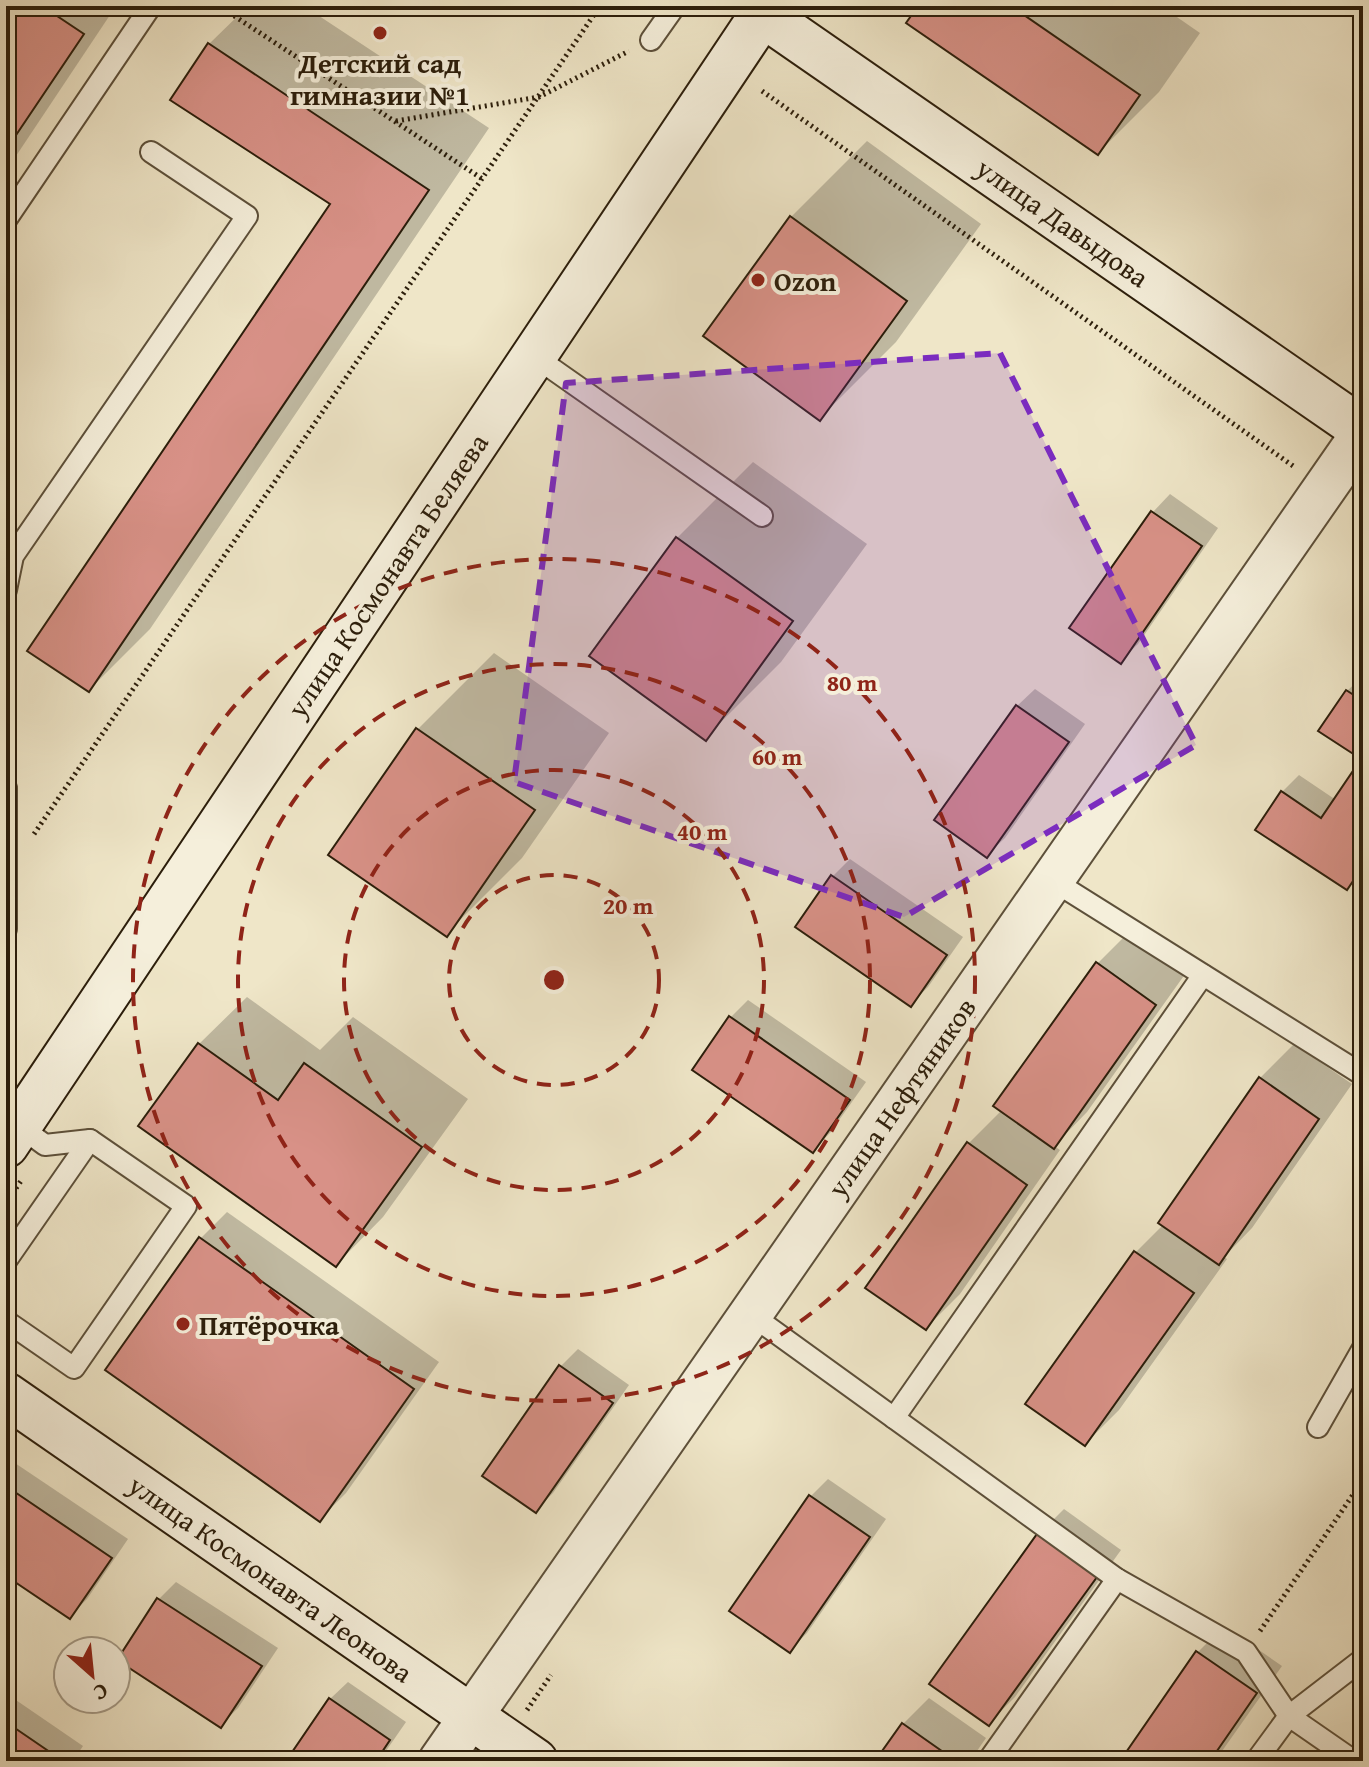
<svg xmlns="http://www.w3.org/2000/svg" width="1369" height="1767" font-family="'Gentium Book Plus',serif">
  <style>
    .shadow { fill: #0003 }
    .building { fill: #d89187; stroke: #2c1e0b; stroke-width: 2 }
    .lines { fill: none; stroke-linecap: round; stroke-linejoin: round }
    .lane-casing { stroke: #5d503a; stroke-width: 24 }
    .street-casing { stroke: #5d503a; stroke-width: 46 }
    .secondary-casing { stroke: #2c1e0b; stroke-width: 48 }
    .path { stroke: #2c1e0b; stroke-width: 5; stroke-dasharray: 2 4; stroke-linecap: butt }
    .lane { stroke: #f5efdb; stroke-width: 20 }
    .street { stroke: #f5efdb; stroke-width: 42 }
    .secondary { stroke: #f5efdb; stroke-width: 44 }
    .marked { fill: #7b2cbf; fill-opacity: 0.2; stroke: #7b2cbf; stroke-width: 6; stroke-dasharray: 16 10; stroke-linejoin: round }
    .ring { fill: none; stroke: #8f2418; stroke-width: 4; stroke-dasharray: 14 10 }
    .poi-dot { fill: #8f2418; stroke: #f5efdb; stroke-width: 3 }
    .labels { text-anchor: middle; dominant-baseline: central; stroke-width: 8; stroke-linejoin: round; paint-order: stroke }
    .poi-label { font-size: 28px; font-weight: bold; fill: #2c1e0b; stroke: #f5efdb; text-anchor: start }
    .street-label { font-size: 28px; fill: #2c1e0b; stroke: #f5efdb }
    .centre { fill: #8f2418; stroke: #f5efdb; stroke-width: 4 }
    .ring-label { font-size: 24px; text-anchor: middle; font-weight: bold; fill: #8f2418; stroke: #f5efdb; stroke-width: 8; stroke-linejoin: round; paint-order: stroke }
  </style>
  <rect width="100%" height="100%" fill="#efe6c8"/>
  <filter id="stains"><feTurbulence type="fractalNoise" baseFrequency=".0025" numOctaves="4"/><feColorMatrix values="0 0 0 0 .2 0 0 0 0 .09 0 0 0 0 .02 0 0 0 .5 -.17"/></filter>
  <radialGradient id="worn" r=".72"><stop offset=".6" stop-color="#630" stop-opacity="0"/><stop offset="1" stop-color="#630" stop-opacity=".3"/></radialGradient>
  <!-- shadow -->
  <g class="shadow">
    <path d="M 16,6 L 116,6 L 6,171 L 6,21 Z"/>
    <path d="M 248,6 L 304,6 L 489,128 L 150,629 L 89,690 L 333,204 L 209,44 Z"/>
    <path d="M 920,6 L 1161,6 L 1200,33 L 1159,92 L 1098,153 Z"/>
    <path d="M 867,141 L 981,224 L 896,342 L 820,418 L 791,217 Z"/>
    <path d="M 753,462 L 867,544 L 781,662 L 705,738 L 591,656 L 677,538 Z"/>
    <path d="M 1170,494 L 1218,528 L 1138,644 L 1120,661 L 1072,627 L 1153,512 Z"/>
    <path d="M 494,653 L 609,733 L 522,858 L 446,934 L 418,729 Z"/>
    <path d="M 1363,676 L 1363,758 L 1347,691 Z"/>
    <path d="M 1035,689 L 1085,724 L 1005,838 L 987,855 L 1017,706 Z"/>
    <path d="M 1363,759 L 1363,871 L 1346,888 L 1282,792 L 1299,775 L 1336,800 Z"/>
    <path d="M 850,859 L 963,937 L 928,987 L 911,1004 L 798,926 L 833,876 Z"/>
    <path d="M 1131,930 L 1188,970 L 1087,1112 L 1054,1146 L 1060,1150 L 960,1294 L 926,1328 L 968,1144 L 1002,1110 L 1097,964 Z"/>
    <path d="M 247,997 L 320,1050 L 353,1017 L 468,1099 L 383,1217 L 336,1265 L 199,1044 Z"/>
    <path d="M 748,1000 L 866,1082 L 830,1133 L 813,1150 L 731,1017 Z"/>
    <path d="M 1294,1044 L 1352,1084 L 1252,1228 L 1224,1257 L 1227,1259 L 1119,1410 L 1085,1444 L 1136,1252 L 1164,1224 L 1260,1078 Z"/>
    <path d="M 227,1212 L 439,1362 L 346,1493 L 320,1519 L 201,1238 Z"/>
    <path d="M 578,1349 L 629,1385 L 553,1493 L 536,1510 L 560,1367 Z"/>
    <path d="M 6,1457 L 128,1539 L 87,1599 L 70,1616 L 6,1573 Z"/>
    <path d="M 828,1479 L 886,1519 L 807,1633 L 790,1650 L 732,1610 L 811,1496 Z"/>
    <path d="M 1064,1509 L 1121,1550 L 1015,1697 L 989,1723 L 1038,1535 Z"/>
    <path d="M 176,1582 L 278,1648 L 238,1708 L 221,1725 L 119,1659 L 159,1599 Z"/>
    <path d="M 1224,1626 L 1282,1666 L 1215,1761 L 1123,1761 L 1198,1652 Z"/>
    <path d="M 348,1682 L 406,1722 L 379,1761 L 289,1761 L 330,1699 Z"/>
    <path d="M 10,1696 L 83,1746 L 73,1761 L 6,1761 L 6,1700 Z"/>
    <path d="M 929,1698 L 986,1738 L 970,1761 L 877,1761 L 903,1724 Z"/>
  </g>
  <!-- building -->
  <g class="building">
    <path d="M 13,6 L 42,6 L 84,34 L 6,150 L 6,17 Z"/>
    <path d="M 918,6 L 1011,6 L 1140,95 L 1098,155 L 906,23 Z"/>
    <path d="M 208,43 L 429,190 L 89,692 L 27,651 L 330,204 L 170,100 Z"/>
    <path d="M 790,216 L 907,301 L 820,421 L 703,336 Z"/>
    <path d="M 1151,511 L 1202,546 L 1121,664 L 1069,628 Z"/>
    <path d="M 676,537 L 793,621 L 706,741 L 589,656 Z"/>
    <path d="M 1346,690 L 1363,701 L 1363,866 L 1347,890 L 1255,830 L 1281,791 L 1321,818 L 1361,759 L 1318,731 Z"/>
    <path d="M 1016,705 L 1069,742 L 987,858 L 934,820 Z"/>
    <path d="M 416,728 L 535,810 L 447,937 L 328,855 Z"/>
    <path d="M 831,875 L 947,955 L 911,1007 L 795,927 Z"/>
    <path d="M 1096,962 L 1156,1005 L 1054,1149 L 993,1106 Z"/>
    <path d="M 729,1016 L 850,1100 L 813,1153 L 692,1070 Z"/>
    <path d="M 198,1043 L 278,1100 L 304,1063 L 422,1147 L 336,1267 L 138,1126 Z"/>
    <path d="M 1259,1077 L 1319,1119 L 1219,1265 L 1158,1223 Z"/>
    <path d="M 967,1142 L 1027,1185 L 926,1330 L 865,1288 Z"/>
    <path d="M 199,1237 L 414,1389 L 320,1522 L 105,1370 Z"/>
    <path d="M 1134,1251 L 1194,1293 L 1085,1446 L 1025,1404 Z"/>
    <path d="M 559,1365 L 613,1403 L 536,1513 L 482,1476 Z"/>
    <path d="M 6,1486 L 112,1558 L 70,1619 L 6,1576 Z"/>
    <path d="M 809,1495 L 870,1537 L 790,1653 L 729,1611 Z"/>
    <path d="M 1037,1534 L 1097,1577 L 989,1726 L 929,1684 Z"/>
    <path d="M 157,1598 L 262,1666 L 221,1728 L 117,1660 Z"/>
    <path d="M 1196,1651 L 1257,1693 L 1210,1761 L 1120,1761 Z"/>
    <path d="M 329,1698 L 390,1740 L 376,1761 L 286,1761 Z"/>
    <path d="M 6,1722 L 63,1761 L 6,1761 Z"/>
    <path d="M 902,1723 L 956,1761 L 875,1761 Z"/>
  </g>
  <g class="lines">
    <!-- lane casing -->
    <g class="lane-casing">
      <g id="lane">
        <path d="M 651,40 L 675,6"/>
        <path d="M 6,220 L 151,6"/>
        <path d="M 534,356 L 762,516"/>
        <path d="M 6,590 L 13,556 L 247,216 L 151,152"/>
        <path d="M 6,788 L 6,929"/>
        <path d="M 1052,880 L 1363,1075"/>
        <path d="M 6,1261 L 90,1140"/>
        <path d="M 750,1314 L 1117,1579 L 1246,1652 L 1289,1716 L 1354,1761"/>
        <path d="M 6,1321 L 74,1368 L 186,1206 L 90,1140 L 45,1145 L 19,1126"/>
        <path d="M 894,1418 L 1203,975"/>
        <path d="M 1318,1427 L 1363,1348"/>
        <path d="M 988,1761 L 1117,1579"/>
        <path d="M 1256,1761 L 1289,1716 L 1363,1659"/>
      </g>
    </g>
    <!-- street casing -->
    <g class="street-casing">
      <path id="street" d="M 440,1761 L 1363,433"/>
    </g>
    <!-- secondary casing -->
    <g class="secondary-casing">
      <g id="secondary">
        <path d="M 762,14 L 1363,430"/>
        <path d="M 6,1145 L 768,6"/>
        <path d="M 6,1395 L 535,1761"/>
      </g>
    </g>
    <!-- path -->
    <g class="path">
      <path d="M 219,6 L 484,180"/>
      <path d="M 762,91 L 1296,468"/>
      <path d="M 396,121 L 539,97 L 629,51"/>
      <path d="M 34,834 L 600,6"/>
      <path d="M 6,1203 L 21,1181"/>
      <path d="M 1260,1631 L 1363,1480"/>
      <path d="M 527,1710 L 551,1675"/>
    </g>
    <!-- lane -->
    <use href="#lane" class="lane"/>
    <!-- street -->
    <use href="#street" class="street"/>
    <!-- secondary -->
    <use href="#secondary" class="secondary"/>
  </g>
  <!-- marked area -->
  <path class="marked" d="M 1000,353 L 1196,745 L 904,917 L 514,782 L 566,383 Z"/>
  <!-- distance rings -->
  <g class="ring">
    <circle cx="554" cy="980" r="105"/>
    <circle cx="554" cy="980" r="210"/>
    <circle cx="554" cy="980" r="316"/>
    <circle cx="554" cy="980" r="421"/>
  </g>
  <!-- markers -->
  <g class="poi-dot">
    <circle cx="380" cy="33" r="8"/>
    <circle cx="758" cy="280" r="8"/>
    <circle cx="183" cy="1324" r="8"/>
  </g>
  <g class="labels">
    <!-- poi labels -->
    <g class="poi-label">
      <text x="380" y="62" text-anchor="middle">Детский сад<tspan x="380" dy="32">гимназии №1</tspan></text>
      <text x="774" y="280">Ozon</text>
      <text x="199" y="1324">Пятёрочка</text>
    </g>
    <!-- street labels -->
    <g class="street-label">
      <text transform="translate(1063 222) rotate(35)">улица Давыдова</text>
      <text transform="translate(387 575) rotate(-56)">улица Космонавта Беляева</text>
      <text transform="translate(901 1097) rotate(-55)">улица Нефтяников</text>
      <text transform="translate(271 1578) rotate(35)">улица Космонавта Леонова</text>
    </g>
  </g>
  <circle cx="554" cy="980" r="12" class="centre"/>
  <g class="ring-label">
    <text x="852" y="691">80 m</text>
    <text x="777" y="765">60 m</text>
    <text x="702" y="840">40 m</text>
    <text x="628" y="914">20 m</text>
  </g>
  <!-- margin -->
  <rect width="1369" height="1767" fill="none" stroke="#efe6c8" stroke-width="32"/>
  <rect x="8" y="8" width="1353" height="1751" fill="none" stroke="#2c1e0b" stroke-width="4"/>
  <rect x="16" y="16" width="1337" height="1735" fill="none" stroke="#2c1e0b" stroke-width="2"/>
  <!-- north arrow -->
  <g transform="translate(92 1675) rotate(153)"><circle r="38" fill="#f5efdb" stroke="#a59b88" stroke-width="2"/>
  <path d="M0-6L14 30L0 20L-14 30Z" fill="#8f2418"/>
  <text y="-12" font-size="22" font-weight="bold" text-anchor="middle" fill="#2c1e0b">С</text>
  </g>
  <rect width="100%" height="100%" filter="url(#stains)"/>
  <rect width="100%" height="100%" fill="url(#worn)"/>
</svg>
